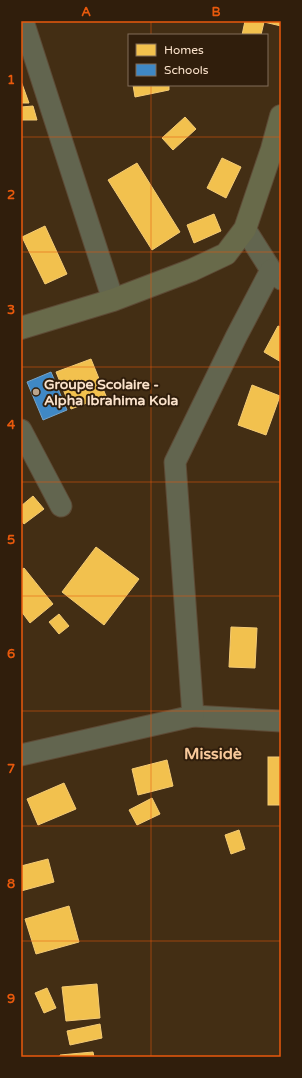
<svg xmlns="http://www.w3.org/2000/svg" width="302" height="1078" font-family="'Varela Round',sans-serif">
  <style>
    .homes { fill: #f2c14e; stroke: #f5cb74 }
    .schools { fill: #3f88c5; stroke: #77a3c7 }
    .lines { fill: none; stroke-linecap: round; stroke-linejoin: round }
    .street-casing { stroke: #5d4a35; stroke-width: 23 }
    .primary-casing { stroke: #5d4a35; stroke-width: 24 }
    .street { stroke: #62654f; stroke-width: 21 }
    .primary { stroke: #686a4a; stroke-width: 22 }
    .grid { fill: none; stroke: #e8590c; stroke-width: 1; stroke-opacity: 0.55 }
    .poi-dot { fill: #bba48c; stroke: #301e0c; stroke-width: 1.5 }
    .labels { text-anchor: middle; dominant-baseline: central; stroke-width: 4; stroke-linejoin: round; paint-order: stroke }
    .poi-label { font-size: 14px; font-weight: bold; fill: #fbe3cc; stroke: #301e0c; text-anchor: start }
    .quarter-label { font-size: 16px; font-weight: bold; fill: #f8c99b; stroke: #301e0c }
    .neatline { fill: none; stroke: #e8590c; stroke-width: 1.5 }
    .grid-label { font-size: 13px; text-anchor: middle; font-weight: bold; fill: #e8590c }
  </style>
  <rect width="100%" height="100%" fill="#432e14"/>
  <!-- homes -->
  <g class="homes">
    <path d="M 245,21 L 281,21 L 281,26 L 264,22 L 261,35 L 242,35 Z"/>
    <path d="M 21,81 L 29,103 L 21,103 Z"/>
    <path d="M 133,85 L 169,85 L 169,90 L 135,97 Z"/>
    <path d="M 33,106 L 37,120 L 21,120 L 21,107 Z"/>
    <path d="M 185,117 L 196,129 L 173,150 L 162,138 Z"/>
    <path d="M 222,158 L 241,167 L 226,198 L 207,188 Z"/>
    <path d="M 137,163 L 180,232 L 152,250 L 108,180 Z"/>
    <path d="M 214,214 L 221,231 L 194,243 L 187,225 Z"/>
    <path d="M 45,226 L 67,274 L 45,284 L 22,237 Z"/>
    <path d="M 278,326 L 281,327 L 281,362 L 264,352 Z"/>
    <path d="M 91,359 L 106,396 L 71,409 L 56,372 Z"/>
    <path d="M 252,385 L 280,396 L 266,435 L 238,425 Z"/>
    <path d="M 33,496 L 44,509 L 24,524 L 21,520 L 21,506 Z"/>
    <path d="M 96,547 L 139,579 L 104,625 L 62,592 Z"/>
    <path d="M 24,568 L 53,604 L 30,623 L 21,611 L 21,570 Z"/>
    <path d="M 59,614 L 69,626 L 59,634 L 49,622 Z"/>
    <path d="M 231,627 L 257,628 L 255,668 L 229,667 Z"/>
    <rect x="268" y="757" width="13" height="48"/>
    <path d="M 167,760 L 173,786 L 138,795 L 132,769 Z"/>
    <path d="M 64,783 L 76,809 L 38,825 L 27,799 Z"/>
    <path d="M 152,798 L 160,814 L 137,825 L 129,810 Z"/>
    <path d="M 239,830 L 245,849 L 231,854 L 225,835 Z"/>
    <path d="M 48,859 L 54,882 L 21,891 L 21,866 Z"/>
    <path d="M 69,906 L 79,942 L 36,954 L 25,919 Z"/>
    <path d="M 97,984 L 100,1018 L 66,1021 L 62,987 Z"/>
    <path d="M 47,988 L 56,1008 L 44,1013 L 35,993 Z"/>
    <path d="M 100,1024 L 102,1038 L 70,1045 L 67,1031 Z"/>
    <path d="M 93,1052 L 94,1057 L 60,1057 L 60,1055 Z"/>
  </g>
  <!-- schools -->
  <path class="schools" d="M 51,372 L 67,410 L 43,420 L 27,382 Z"/>
  <g class="lines">
    <!-- street casing -->
    <g class="street-casing">
      <g id="street">
        <path d="M 23,21 L 113,300"/>
        <path d="M 245,229 L 271,270 L 281,279"/>
        <path d="M 21,430 L 61,506"/>
        <path d="M 193,716 L 281,721"/>
        <path d="M 21,755 L 193,716 L 175,462 L 236,337 L 271,270"/>
      </g>
    </g>
    <!-- primary casing -->
    <g class="primary-casing">
      <path id="primary" d="M 21,328 L 113,300 L 192,270 L 226,254 L 245,229 L 272,149 L 281,116"/>
    </g>
    <!-- street -->
    <use href="#street" class="street"/>
    <!-- primary -->
    <use href="#primary" class="primary"/>
  </g>
  <!-- grid -->
  <path class="grid" d="M 151,21 L 151,35M 151,85 L 151,1057M 21,137 L 281,137M 21,252 L 281,252M 21,367 L 281,367M 21,482 L 281,482M 21,596 L 281,596M 21,711 L 281,711M 21,826 L 281,826M 21,941 L 281,941"/>
  <!-- markers -->
  <circle class="poi-dot" cx="36" cy="392" r="4"/>
  <g class="labels">
    <!-- poi labels -->
    <g class="poi-label">
      <text x="44" y="384">Groupe Scolaire -<tspan x="44" dy="16">Alpha Ibrahima Kola</tspan></text>
    </g>
    <!-- quarter labels -->
    <g class="quarter-label">
      <text x="213" y="754">Missidè</text>
    </g>
  </g>
  <!-- border -->
  <rect width="302" height="1078" fill="none" stroke="#301e0c" stroke-width="44"/>
  <!-- legend -->
  <rect x="128" y="34" width="140" height="52" fill="#301e0c" stroke="#816d59"/>
  <rect x="136" y="44" width="20" height="12" fill="#f2c14e" stroke="#816d59"/>
  <text x="164" y="54" font-size="12" fill="#fbe3cc">Homes</text>
  <rect x="136" y="64" width="20" height="12" fill="#3f88c5" stroke="#816d59"/>
  <text x="164" y="74" font-size="12" fill="#fbe3cc">Schools</text>
  <rect x="22" y="22" width="258" height="1034" class="neatline"/>
  <g class="grid-label">
    <text x="86" y="16">A</text>
    <text x="216" y="16">B</text>
    <text x="11" y="84">1</text>
    <text x="11" y="199">2</text>
    <text x="11" y="314">3</text>
    <text x="11" y="429">4</text>
    <text x="11" y="544">5</text>
    <text x="11" y="658">6</text>
    <text x="11" y="773">7</text>
    <text x="11" y="888">8</text>
    <text x="11" y="1003">9</text>
  </g>
</svg>
